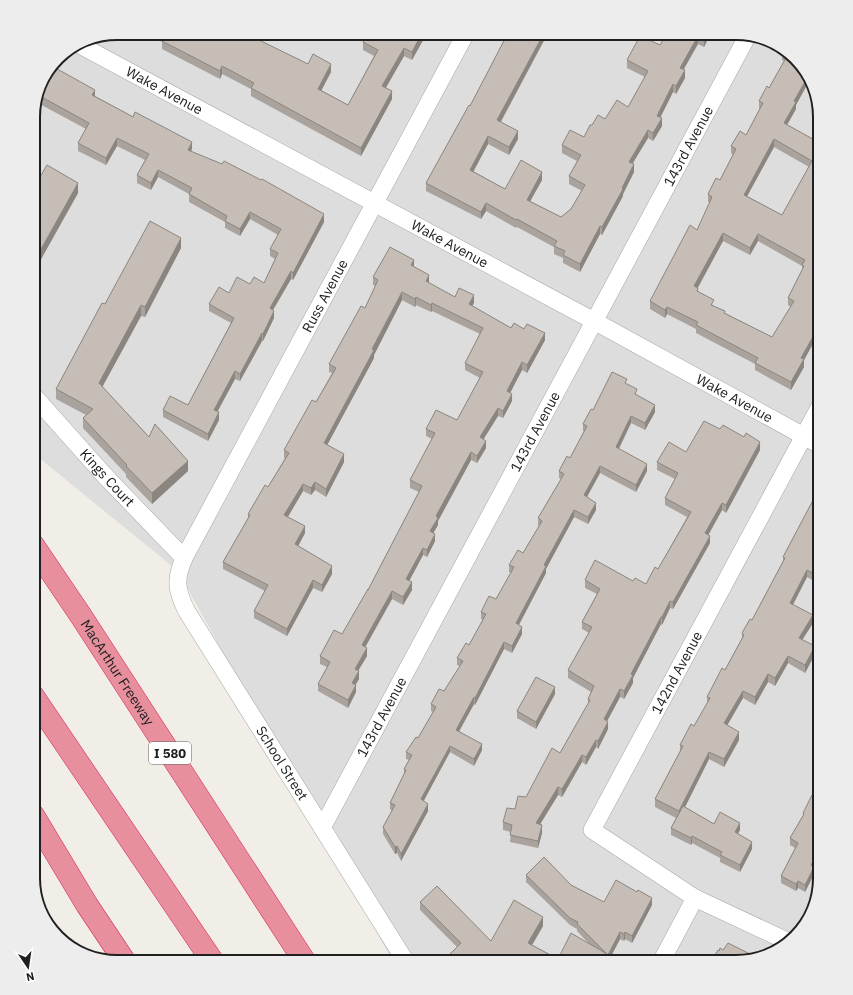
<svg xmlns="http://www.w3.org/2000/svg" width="853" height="995" font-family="'IBM Plex Sans',sans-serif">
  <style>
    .residential { fill: #dedddd }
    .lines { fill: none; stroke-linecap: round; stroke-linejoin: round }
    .street-casing { stroke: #a7a7a7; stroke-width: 18 }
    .highway-casing { stroke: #db275f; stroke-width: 23 }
    .street { stroke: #fff; stroke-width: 17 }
    .highway { stroke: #e78f9d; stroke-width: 22 }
    .wall { fill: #aaa39d; fill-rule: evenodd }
    .shaded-wall { fill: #8b857f }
    .building { fill: #c6beb6; stroke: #8b857f; fill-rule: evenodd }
    .labels { text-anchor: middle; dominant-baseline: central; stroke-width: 3; stroke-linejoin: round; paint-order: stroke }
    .shield { fill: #fff; stroke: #636363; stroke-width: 1 }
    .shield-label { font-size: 13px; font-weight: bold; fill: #202020 }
    .street-label { font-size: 14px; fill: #202020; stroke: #fff }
    .rim { fill: none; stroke: #202020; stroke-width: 2 }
  </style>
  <rect width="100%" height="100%" fill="#f1eee7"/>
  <!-- residential -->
  <path class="residential" d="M 117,33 L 741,33 L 778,44 L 803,66 L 820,117 L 820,878 L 811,915 L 787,945 L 736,962 L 393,962 L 178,571 L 33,453 L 33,112 L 42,80 L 62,54 L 85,39 Z"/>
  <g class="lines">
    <!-- street casing -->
    <g class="street-casing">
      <g id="street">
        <path id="s1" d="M 78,44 L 594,321 L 820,445"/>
        <path id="s2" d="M 33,395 L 106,477 L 184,558"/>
        <path id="s3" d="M 322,828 L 748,35"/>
        <path id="s4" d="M 789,942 L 695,898 L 592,830 L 820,406"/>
        <path id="s5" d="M 406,962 L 186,610 C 176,589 175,579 184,558 L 466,33"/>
        <path d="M 661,962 L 695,898"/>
      </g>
    </g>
    <!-- highway casing -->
    <g class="highway-casing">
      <g id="highway">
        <path id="s6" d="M 33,545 L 81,616 L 305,962"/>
        <path d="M 33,696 L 213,962"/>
        <path d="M 33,815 L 87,905 L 125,962"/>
      </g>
    </g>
    <!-- street -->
    <use href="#street" class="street"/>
    <!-- highway -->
    <use href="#highway" class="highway"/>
  </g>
  <!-- wall -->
  <g class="wall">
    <path d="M 146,33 L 247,33 L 259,41 L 308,64 L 331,72 L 321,90 L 348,105 L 374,56 L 363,50 L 363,42 L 427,33 L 412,60 L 404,56 L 386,88 L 392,99 L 361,156 L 251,96 L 251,89 L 222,74 L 220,79 L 162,49 L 162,42 Z"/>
    <path d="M 508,33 L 548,33 L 501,122 L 518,139 L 509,155 L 488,144 L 473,171 L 505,189 L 542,180 L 530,201 L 561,217 L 571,209 L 582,191 L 569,184 L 569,176 L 577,161 L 562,153 L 562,145 L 584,137 L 592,125 L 605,119 L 628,107 L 645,77 L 627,68 L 627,60 L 660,45 L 667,33 L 711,33 L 704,47 L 698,44 L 683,69 L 685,78 L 676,94 L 673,92 L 660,118 L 662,126 L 653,141 L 648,138 L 633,163 L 634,172 L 623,194 L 623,196 L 602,235 L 600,234 L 580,272 L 563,263 L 563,258 L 554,254 L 554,247 L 517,227 L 516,228 L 486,211 L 481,219 L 426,191 L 426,183 L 470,106 Z"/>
    <path d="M 782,53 L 803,66 L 808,83 L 796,105 L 796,109 L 787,125 L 820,143 L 820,331 L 804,360 L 804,367 L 791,390 L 755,370 L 755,364 L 696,333 L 696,329 L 667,314 L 665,318 L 650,309 L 650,301 L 697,230 L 710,203 L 708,202 L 708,194 L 720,180 L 733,155 L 731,153 L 731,146 L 746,135 L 760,109 L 759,108 L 759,101 L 769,88 L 784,61 L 782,60 ZM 774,147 L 809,167 L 782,215 L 747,196 ZM 723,241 L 750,255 L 758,241 L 802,266 L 802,270 L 788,298 L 788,305 L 791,307 L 772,337 L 725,313 L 714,306 L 698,291 L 698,288 Z"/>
    <path d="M 42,80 L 95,96 L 192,149 L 191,151 L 324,222 L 293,280 L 291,279 L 273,310 L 274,318 L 263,341 L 262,341 L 240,381 L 235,379 L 217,412 L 219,420 L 208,441 L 163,417 L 163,410 L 188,405 L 231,323 L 209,311 L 209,304 L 229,293 L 250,284 L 264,283 L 275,259 L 270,256 L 270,249 L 278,235 L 250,219 L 240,236 L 225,228 L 225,222 L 189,202 L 189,194 L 158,177 L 151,190 L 137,183 L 137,175 L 145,160 L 117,146 L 106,165 L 78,151 L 78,143 L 86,129 L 36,102 Z"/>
    <path d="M 33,189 L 78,193 L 40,261 L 38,259 Z"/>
    <path d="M 181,248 L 145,317 L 141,316 L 102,387 L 149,437 L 188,471 L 152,504 L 126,477 L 126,474 L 83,428 L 83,418 L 86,415 L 56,399 L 56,389 L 105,304 Z"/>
    <path d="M 414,267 L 429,282 L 429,283 L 455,297 L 474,303 L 472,306 L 511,328 L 545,340 L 527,373 L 522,370 L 510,393 L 512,401 L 503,418 L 498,416 L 483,439 L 486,448 L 477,463 L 471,460 L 438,521 L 438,525 L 433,533 L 435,541 L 427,557 L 423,555 L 409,581 L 412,590 L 403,605 L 392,599 L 365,647 L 367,656 L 358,671 L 359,679 L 356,684 L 356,692 L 348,708 L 318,691 L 318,684 L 327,667 L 320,664 L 320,656 L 342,634 L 368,590 L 419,492 L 410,488 L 410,480 L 432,439 L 426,436 L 426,429 L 457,420 L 480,378 L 465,370 L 465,363 L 480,334 L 432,311 L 431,312 L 416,305 L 415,307 L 402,300 L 374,355 L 374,358 L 327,445 L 344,462 L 326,497 L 315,490 L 311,495 L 303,491 L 288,517 L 305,533 L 298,546 L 332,574 L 322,592 L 313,588 L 287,636 L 254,618 L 254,611 L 265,591 L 223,569 L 223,562 L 248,518 L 248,514 L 268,487 L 285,458 L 284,458 L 284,450 L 316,402 L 332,373 L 329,372 L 329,364 L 365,308 L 376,286 L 373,285 L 373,277 Z"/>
    <path d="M 627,384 L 637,395 L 655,412 L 645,430 L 631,423 L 619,449 L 647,471 L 636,492 L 600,473 L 587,497 L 596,510 L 588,524 L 574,517 L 546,569 L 546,573 L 519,625 L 522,634 L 512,653 L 504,649 L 475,705 L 474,704 L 459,731 L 482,750 L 474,766 L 450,752 L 423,801 L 428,811 L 401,861 L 397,853 L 395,854 L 383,834 L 383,827 L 392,811 L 390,809 L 390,803 L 404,774 L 404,769 L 409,760 L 406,759 L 406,752 L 418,738 L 433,712 L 431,711 L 431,704 L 444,691 L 460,666 L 457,665 L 457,658 L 469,645 L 483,620 L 481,619 L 481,612 L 496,599 L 511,573 L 509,572 L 509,565 L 523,553 L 539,526 L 538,525 L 538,518 L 561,479 L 559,478 L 559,471 L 570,458 L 584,431 L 583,431 L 583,424 L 593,410 Z"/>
    <path d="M 760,450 L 726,513 L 722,510 L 708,535 L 710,543 L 673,609 L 670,608 L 662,625 L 661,624 L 633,678 L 633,683 L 624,699 L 620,697 L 607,721 L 608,729 L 598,749 L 596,747 L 586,765 L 582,762 L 562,797 L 558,795 L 540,824 L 542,833 L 538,848 L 510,842 L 511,832 L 503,830 L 503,822 L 526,797 L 560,753 L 588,704 L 588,699 L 591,692 L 568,678 L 568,670 L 589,633 L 582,629 L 582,622 L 597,594 L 585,588 L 585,580 L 633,581 L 646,584 L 658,569 L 687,517 L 665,505 L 665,498 L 675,479 L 657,470 L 657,462 L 686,452 Z"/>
    <path d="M 820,487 L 820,579 L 817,583 L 807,577 L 793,605 L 813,623 L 802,640 L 815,654 L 805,673 L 788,663 L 775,686 L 768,682 L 755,705 L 743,698 L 727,725 L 739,740 L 724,767 L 709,759 L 685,807 L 714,824 L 740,830 L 738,833 L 752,849 L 740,872 L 720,862 L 720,858 L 692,843 L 691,845 L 671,835 L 671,828 L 676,818 L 655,807 L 655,799 L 680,751 L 680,745 L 694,726 L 707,704 L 707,697 L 725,670 L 742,638 L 742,633 L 752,620 L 783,561 L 783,557 Z"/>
    <path d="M 555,694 L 536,729 L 517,718 L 517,711 Z"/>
    <path d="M 820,799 L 820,856 L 814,867 L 814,874 L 805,892 L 798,888 L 796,891 L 781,883 L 781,876 L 795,848 L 790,845 L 790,838 L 803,816 L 803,813 Z"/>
    <path d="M 526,875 L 571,885 L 604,902 L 652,905 L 632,943 L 625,939 L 624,941 L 620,939 L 608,962 L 607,961 L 607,962 L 447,962 L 447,957 L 457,947 L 420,910 L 420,902 L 491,941 L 543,926 L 532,945 L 558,959 L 590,945 L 577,931 L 577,929 L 570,925 L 526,882 Z"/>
  </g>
  <!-- shaded-wall -->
  <g class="shaded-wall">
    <path d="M 422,33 L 427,33 L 412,60 L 412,52 Z"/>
    <path d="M 544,33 L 548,33 L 497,128 L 497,120 Z"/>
    <path d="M 707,33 L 711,33 L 704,47 L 704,39 Z"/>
    <path d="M 698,36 L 698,44 L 680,76 L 680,68 Z"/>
    <path d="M 404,48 L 404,56 L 382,94 L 382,86 Z"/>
    <path d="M 331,64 L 331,72 L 318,97 L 318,89 Z"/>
    <path d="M 222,66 L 222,74 L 220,79 L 220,71 Z"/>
    <path d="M 685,70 L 685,78 L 676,94 L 676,86 Z"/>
    <path d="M 807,78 L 808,83 L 796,105 L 796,109 L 784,130 L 784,123 L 794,101 Z"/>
    <path d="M 673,84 L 673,92 L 657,124 L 657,116 Z"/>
    <path d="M 95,90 L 95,97 L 92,95 Z"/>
    <path d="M 392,91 L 392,99 L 361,156 L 361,148 Z"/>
    <path d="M 662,118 L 662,126 L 653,141 L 653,133 Z"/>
    <path d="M 648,130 L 648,138 L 629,169 L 629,162 Z"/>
    <path d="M 518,131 L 518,139 L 509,155 L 509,147 Z"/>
    <path d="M 488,136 L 488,144 L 470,178 L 470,170 Z"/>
    <path d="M 117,138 L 117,146 L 106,165 L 106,158 Z"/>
    <path d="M 774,139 L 774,147 L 744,202 L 744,195 Z"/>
    <path d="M 192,142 L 192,149 L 188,157 L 188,150 Z"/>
    <path d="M 634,164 L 634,172 L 623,194 L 623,196 L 602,235 L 602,227 Z"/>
    <path d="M 158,170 L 158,177 L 151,190 L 151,183 Z"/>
    <path d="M 542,172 L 542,180 L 527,207 L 527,200 Z"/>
    <path d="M 78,183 L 78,193 L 40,261 L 40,251 Z"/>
    <path d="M 486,203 L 486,211 L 481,219 L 481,212 Z"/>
    <path d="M 250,212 L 250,219 L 240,236 L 240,229 Z"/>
    <path d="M 324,214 L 324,222 L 293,280 L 293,273 Z"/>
    <path d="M 600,226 L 600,234 L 580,272 L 580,264 Z"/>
    <path d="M 723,233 L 723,241 L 694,294 L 694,286 Z"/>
    <path d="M 758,234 L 758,241 L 750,255 L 750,248 Z"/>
    <path d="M 181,238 L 181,248 L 145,317 L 145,307 Z"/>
    <path d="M 38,249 L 38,259 L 33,268 L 33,257 Z"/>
    <path d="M 414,260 L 414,267 L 411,265 Z"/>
    <path d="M 291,271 L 291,279 L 270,315 L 270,308 Z"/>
    <path d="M 429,275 L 429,282 L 426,289 L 426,281 Z"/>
    <path d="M 402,292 L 402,300 L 374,355 L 374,358 L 324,451 L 324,443 Z"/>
    <path d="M 474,295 L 474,303 L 469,312 L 469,304 Z"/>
    <path d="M 416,297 L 416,305 L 415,307 L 415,299 Z"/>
    <path d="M 432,303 L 432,311 L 431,312 L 431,305 Z"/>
    <path d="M 141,305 L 141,316 L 99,393 L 99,383 Z"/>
    <path d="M 667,307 L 667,314 L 665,318 L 665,310 Z"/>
    <path d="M 274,311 L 274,318 L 263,341 L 263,334 Z"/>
    <path d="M 820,324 L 820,331 L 804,360 L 804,367 L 791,390 L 791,382 L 801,358 Z"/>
    <path d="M 262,333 L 262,341 L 240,381 L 240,374 Z"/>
    <path d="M 545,333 L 545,340 L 527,373 L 527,365 Z"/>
    <path d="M 522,362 L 522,370 L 507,399 L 507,391 Z"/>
    <path d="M 235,371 L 235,379 L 214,418 L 214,410 Z"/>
    <path d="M 512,394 L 512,401 L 503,418 L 503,411 Z"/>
    <path d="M 655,405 L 655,412 L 645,430 L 645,423 Z"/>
    <path d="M 498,408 L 498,416 L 480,445 L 480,437 Z"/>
    <path d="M 219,412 L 219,420 L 208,441 L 208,434 Z"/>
    <path d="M 631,416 L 631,423 L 616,454 L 616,447 Z"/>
    <path d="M 486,441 L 486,448 L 477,463 L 477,456 Z"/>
    <path d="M 760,442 L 760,450 L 726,513 L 726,505 Z"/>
    <path d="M 471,452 L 471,460 L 438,521 L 438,525 L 430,539 L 430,531 L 436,516 Z"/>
    <path d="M 344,454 L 344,462 L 326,497 L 326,489 Z"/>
    <path d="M 188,461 L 188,471 L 152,504 L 152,493 Z"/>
    <path d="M 647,464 L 647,471 L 636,492 L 636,485 Z"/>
    <path d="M 600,466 L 600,473 L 584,502 L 584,495 Z"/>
    <path d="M 315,482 L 315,490 L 311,495 L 311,488 Z"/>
    <path d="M 303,484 L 303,491 L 284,523 L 284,515 Z"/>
    <path d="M 596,503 L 596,510 L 588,524 L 588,517 Z"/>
    <path d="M 722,503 L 722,510 L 705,541 L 705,533 Z"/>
    <path d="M 574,510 L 574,517 L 546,569 L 546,573 L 516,630 L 516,623 L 544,565 Z"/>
    <path d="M 305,526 L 305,533 L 295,552 L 295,544 Z"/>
    <path d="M 435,534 L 435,541 L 427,557 L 427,550 Z"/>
    <path d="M 710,536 L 710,543 L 673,609 L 673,602 Z"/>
    <path d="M 423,548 L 423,555 L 406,587 L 406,579 Z"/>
    <path d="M 332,566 L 332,574 L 322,592 L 322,585 Z"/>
    <path d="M 807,570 L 807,577 L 790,610 L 790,603 Z"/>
    <path d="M 820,571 L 820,579 L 817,583 L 817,575 Z"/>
    <path d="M 313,580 L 313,588 L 287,636 L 287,629 Z"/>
    <path d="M 412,582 L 412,590 L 403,605 L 403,597 Z"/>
    <path d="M 392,591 L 392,599 L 362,653 L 362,645 Z"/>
    <path d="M 670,601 L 670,608 L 662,625 L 662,617 Z"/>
    <path d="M 813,615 L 813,623 L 799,645 L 799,638 Z"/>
    <path d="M 661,617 L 661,624 L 633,678 L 633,683 L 624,699 L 624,691 L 631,674 Z"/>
    <path d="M 522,627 L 522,634 L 512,653 L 512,646 Z"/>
    <path d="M 504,642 L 504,649 L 475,705 L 475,698 Z"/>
    <path d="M 815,646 L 815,654 L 805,673 L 805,665 Z"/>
    <path d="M 367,648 L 367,656 L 355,676 L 355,669 Z"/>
    <path d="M 788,656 L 788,663 L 775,686 L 775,678 Z"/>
    <path d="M 359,671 L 359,679 L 352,690 L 352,683 Z"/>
    <path d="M 768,674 L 768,682 L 755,705 L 755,697 Z"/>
    <path d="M 356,685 L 356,692 L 348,708 L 348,700 Z"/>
    <path d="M 555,687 L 555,694 L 536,729 L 536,722 Z"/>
    <path d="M 620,689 L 620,697 L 604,727 L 604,719 Z"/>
    <path d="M 743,691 L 743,698 L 724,731 L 724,723 Z"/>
    <path d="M 474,697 L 474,704 L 456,737 L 456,730 Z"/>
    <path d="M 608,722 L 608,729 L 598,749 L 598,741 Z"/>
    <path d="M 739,732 L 739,740 L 724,767 L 724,759 Z"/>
    <path d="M 596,740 L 596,747 L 586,765 L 586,757 Z"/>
    <path d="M 482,744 L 482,750 L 474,766 L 474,759 Z"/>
    <path d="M 450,746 L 450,752 L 421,806 L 421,799 Z"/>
    <path d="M 709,752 L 709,759 L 679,819 L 679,811 Z"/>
    <path d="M 582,755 L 582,762 L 562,797 L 562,789 Z"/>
    <path d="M 558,787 L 558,795 L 536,831 L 536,823 Z"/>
    <path d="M 428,804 L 428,811 L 401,861 L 401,854 Z"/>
    <path d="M 740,823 L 740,830 L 735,839 L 735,832 Z"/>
    <path d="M 542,825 L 542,833 L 538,848 L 538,841 Z"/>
    <path d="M 692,836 L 692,843 L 691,845 L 691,838 Z"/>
    <path d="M 752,842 L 752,849 L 740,872 L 740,865 Z"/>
    <path d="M 397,846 L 397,853 L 395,854 L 395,847 Z"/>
    <path d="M 820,849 L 820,856 L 811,872 L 811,865 Z"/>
    <path d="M 814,867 L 814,874 L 805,892 L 805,885 Z"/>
    <path d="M 798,881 L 798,888 L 796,891 L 796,884 Z"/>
    <path d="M 652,898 L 652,905 L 632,943 L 632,936 Z"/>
    <path d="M 543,917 L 543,926 L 528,952 L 528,943 Z"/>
    <path d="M 620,932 L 620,939 L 608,962 L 608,955 Z"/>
    <path d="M 625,932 L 625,939 L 624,941 L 624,934 Z"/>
    <path d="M 607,954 L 607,962 L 603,962 Z"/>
  </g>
  <!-- building -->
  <g class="building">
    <path d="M 161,33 L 247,33 L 259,39 L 259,40 L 308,64 L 313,54 L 331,64 L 318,89 L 348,105 L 378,50 L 363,42 L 368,33 L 422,33 L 412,52 L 404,48 L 382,86 L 392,91 L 361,148 L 251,88 L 254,83 L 222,66 L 220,71 L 162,41 L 165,35 Z"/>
    <path d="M 508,33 L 544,33 L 497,120 L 518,131 L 509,147 L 488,136 L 470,170 L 505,189 L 521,160 L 542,172 L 527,200 L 561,217 L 571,209 L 585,185 L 569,176 L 581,155 L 562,145 L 570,130 L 584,137 L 590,125 L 592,125 L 598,115 L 605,119 L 617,100 L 628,107 L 648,71 L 627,60 L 640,36 L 660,45 L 667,33 L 707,33 L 704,39 L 698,36 L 680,68 L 685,70 L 676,86 L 673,84 L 657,116 L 662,118 L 653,133 L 648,130 L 629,162 L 634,164 L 622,188 L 623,189 L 602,227 L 600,226 L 580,264 L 563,255 L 565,251 L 554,246 L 557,241 L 517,219 L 516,220 L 486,203 L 481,212 L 426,183 L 469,105 L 470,106 Z"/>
    <path d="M 783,49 L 803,66 L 807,78 L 794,101 L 796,102 L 784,123 L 820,143 L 820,324 L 801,358 L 804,359 L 791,382 L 755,363 L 758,358 L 696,325 L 698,322 L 667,307 L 665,310 L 650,301 L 690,225 L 697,230 L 712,197 L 708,194 L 716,178 L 720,180 L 736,149 L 731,146 L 740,131 L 746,135 L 763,103 L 759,101 L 767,86 L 769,88 L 787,56 L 782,53 ZM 774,139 L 812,161 L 782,215 L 744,195 ZM 723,233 L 750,248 L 758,234 L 805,260 L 802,265 L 804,266 L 788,298 L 794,301 L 772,337 L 724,313 L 725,311 L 711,305 L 714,300 L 697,291 L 698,288 L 694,286 Z"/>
    <path d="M 52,66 L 95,90 L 92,95 L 124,112 L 133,117 L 135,112 L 192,142 L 188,150 L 222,164 L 224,161 L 261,180 L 262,179 L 324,214 L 293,273 L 291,271 L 270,308 L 274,311 L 263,334 L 262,333 L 240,374 L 235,371 L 214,410 L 219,412 L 208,434 L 163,410 L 170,396 L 188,405 L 234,318 L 209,304 L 219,287 L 229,293 L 237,277 L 250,284 L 254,277 L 264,283 L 278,253 L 270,249 L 281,229 L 250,212 L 240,229 L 225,221 L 227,216 L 189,194 L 192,188 L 158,170 L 151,183 L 137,175 L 149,154 L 117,138 L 106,158 L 78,143 L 89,123 L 38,95 L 42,80 Z"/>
    <path d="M 47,165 L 78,183 L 40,251 L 38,249 L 33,257 L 33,189 Z"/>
    <path d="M 150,221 L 181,238 L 145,307 L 141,305 L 99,383 L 149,437 L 155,424 L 188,461 L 152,493 L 126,466 L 127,465 L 83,418 L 93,409 L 56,389 L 102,303 L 105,304 Z"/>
    <path d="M 390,247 L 414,260 L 411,265 L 429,275 L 426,281 L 455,297 L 459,288 L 474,295 L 469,304 L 511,328 L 514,323 L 524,329 L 527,324 L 545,333 L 527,365 L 522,362 L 507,391 L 512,394 L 503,411 L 498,408 L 480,437 L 486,441 L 477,456 L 471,452 L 436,516 L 438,518 L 430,531 L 435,534 L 427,550 L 423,548 L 406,579 L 412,582 L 403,597 L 392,591 L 362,645 L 367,648 L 355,669 L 359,671 L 352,683 L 356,685 L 348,700 L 318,684 L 330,662 L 320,656 L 334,630 L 342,634 L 368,589 L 368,590 L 422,486 L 410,480 L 435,433 L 426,429 L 436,410 L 457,420 L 483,372 L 465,363 L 483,328 L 432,303 L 431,305 L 416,297 L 415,299 L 402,292 L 372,349 L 374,350 L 324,443 L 344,454 L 326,489 L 315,482 L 311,488 L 303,484 L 284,515 L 305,526 L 295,544 L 332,566 L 322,585 L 313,580 L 287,629 L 254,611 L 268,585 L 223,562 L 250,515 L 248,514 L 265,485 L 268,487 L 289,453 L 284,450 L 312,400 L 316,402 L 336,368 L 329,364 L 361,306 L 365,308 L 378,280 L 373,277 Z"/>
    <path d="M 612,372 L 627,379 L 625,383 L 637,389 L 635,394 L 655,405 L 645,423 L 631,416 L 616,447 L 647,464 L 636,485 L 600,466 L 584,495 L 596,503 L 588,517 L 574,510 L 544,565 L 546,566 L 516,623 L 522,627 L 512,646 L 504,642 L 475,698 L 474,697 L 456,730 L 482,744 L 474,759 L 450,746 L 421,799 L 428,804 L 401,854 L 397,846 L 395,847 L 383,827 L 395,805 L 390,803 L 406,770 L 404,769 L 412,755 L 406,752 L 416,737 L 418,738 L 436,707 L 431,704 L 439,689 L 444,691 L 463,661 L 457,658 L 466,643 L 469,645 L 486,614 L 481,612 L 489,596 L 496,599 L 514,567 L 509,565 L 518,550 L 523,553 L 542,521 L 538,518 L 564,474 L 559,471 L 567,456 L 570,458 L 587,426 L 583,424 L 591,409 L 593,410 Z"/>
    <path d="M 704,421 L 720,429 L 723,425 L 744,437 L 746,433 L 760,442 L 726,505 L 722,503 L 705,533 L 710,536 L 673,602 L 670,601 L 662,617 L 661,617 L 631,674 L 633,675 L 624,691 L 620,689 L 604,719 L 608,722 L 598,741 L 596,740 L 586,757 L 582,755 L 562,789 L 558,787 L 536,823 L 542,825 L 538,841 L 510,835 L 512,825 L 503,822 L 507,808 L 515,809 L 518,796 L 526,797 L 552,748 L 560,753 L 590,700 L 588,699 L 594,686 L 568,670 L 592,627 L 582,622 L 600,589 L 585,580 L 595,560 L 633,581 L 635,578 L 646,584 L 655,567 L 658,569 L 691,512 L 665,498 L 678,473 L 657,462 L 669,442 L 686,452 Z"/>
    <path d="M 820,487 L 820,571 L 817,575 L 807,570 L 790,603 L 813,615 L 799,638 L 815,646 L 805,665 L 788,656 L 775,678 L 768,674 L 755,697 L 743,691 L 724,723 L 739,732 L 724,759 L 709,752 L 679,811 L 655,799 L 683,746 L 680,745 L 691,724 L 694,726 L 710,698 L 707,697 L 722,668 L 725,670 L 744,635 L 742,633 L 750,619 L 752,620 L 785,558 L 783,557 Z"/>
    <path d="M 536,677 L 555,687 L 536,722 L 517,711 Z"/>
    <path d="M 812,795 L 820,799 L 820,849 L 811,865 L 814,867 L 805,885 L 798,881 L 796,884 L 781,876 L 798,843 L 790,838 L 804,814 L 803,813 Z"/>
    <path d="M 683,806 L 714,824 L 720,812 L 740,823 L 735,832 L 752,842 L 740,865 L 720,855 L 722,852 L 692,836 L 691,838 L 671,828 Z"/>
    <path d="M 544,857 L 571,885 L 604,902 L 616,880 L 637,892 L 638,890 L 652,898 L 632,936 L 625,932 L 624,934 L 620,932 L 608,955 L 577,924 L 578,922 L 570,918 L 526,875 Z"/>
    <path d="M 437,886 L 491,941 L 514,900 L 543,917 L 528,943 L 558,959 L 571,933 L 607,954 L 603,962 L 452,962 L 447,957 L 461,943 L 420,902 Z"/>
    <path d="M 728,943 L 754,956 L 736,962 L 711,962 L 718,950 L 719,951 L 720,948 L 723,950 Z"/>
  </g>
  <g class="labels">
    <!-- shield labels -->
    <rect class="shield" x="149" y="742" width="42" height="22" rx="3"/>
    <g class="shield-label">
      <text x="170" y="753">I 580</text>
    </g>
    <!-- street labels -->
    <g class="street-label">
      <text stroke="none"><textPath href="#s1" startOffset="98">Wake Avenue</textPath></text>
      <text stroke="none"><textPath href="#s3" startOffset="774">143rd Avenue</textPath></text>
      <text stroke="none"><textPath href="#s1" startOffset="422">Wake Avenue</textPath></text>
      <text stroke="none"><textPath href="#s5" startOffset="767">Russ Avenue</textPath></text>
      <text stroke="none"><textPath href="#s1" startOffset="746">Wake Avenue</textPath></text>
      <text stroke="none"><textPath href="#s3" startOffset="450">143rd Avenue</textPath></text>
      <text stroke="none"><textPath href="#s2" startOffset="111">Kings Court</textPath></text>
      <text stroke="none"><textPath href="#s6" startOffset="153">MacArthur Freeway</textPath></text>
      <text stroke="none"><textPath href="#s4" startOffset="406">142nd Avenue</textPath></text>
      <text stroke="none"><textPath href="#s3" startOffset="126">143rd Avenue</textPath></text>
      <text transform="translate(282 763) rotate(58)">School Street</text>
    </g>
  </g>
  <!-- crop -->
  <path d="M0 0H853V995H0ZM117 40H736A77 77 0 0 1 813 117V878A77 77 0 0 1 736 955H117A77 77 0 0 1 40 878V117A77 77 0 0 1 117 40Z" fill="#ededed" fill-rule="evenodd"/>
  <path class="rim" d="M117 40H736A77 77 0 0 1 813 117V878A77 77 0 0 1 736 955H117A77 77 0 0 1 40 878V117A77 77 0 0 1 117 40Z"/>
  <!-- north arrow -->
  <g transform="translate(28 967) rotate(167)" stroke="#ffffff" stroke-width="3" paint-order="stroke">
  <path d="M0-3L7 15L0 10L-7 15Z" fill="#202020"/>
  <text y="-6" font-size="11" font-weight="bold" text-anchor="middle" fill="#202020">N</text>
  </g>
</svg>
